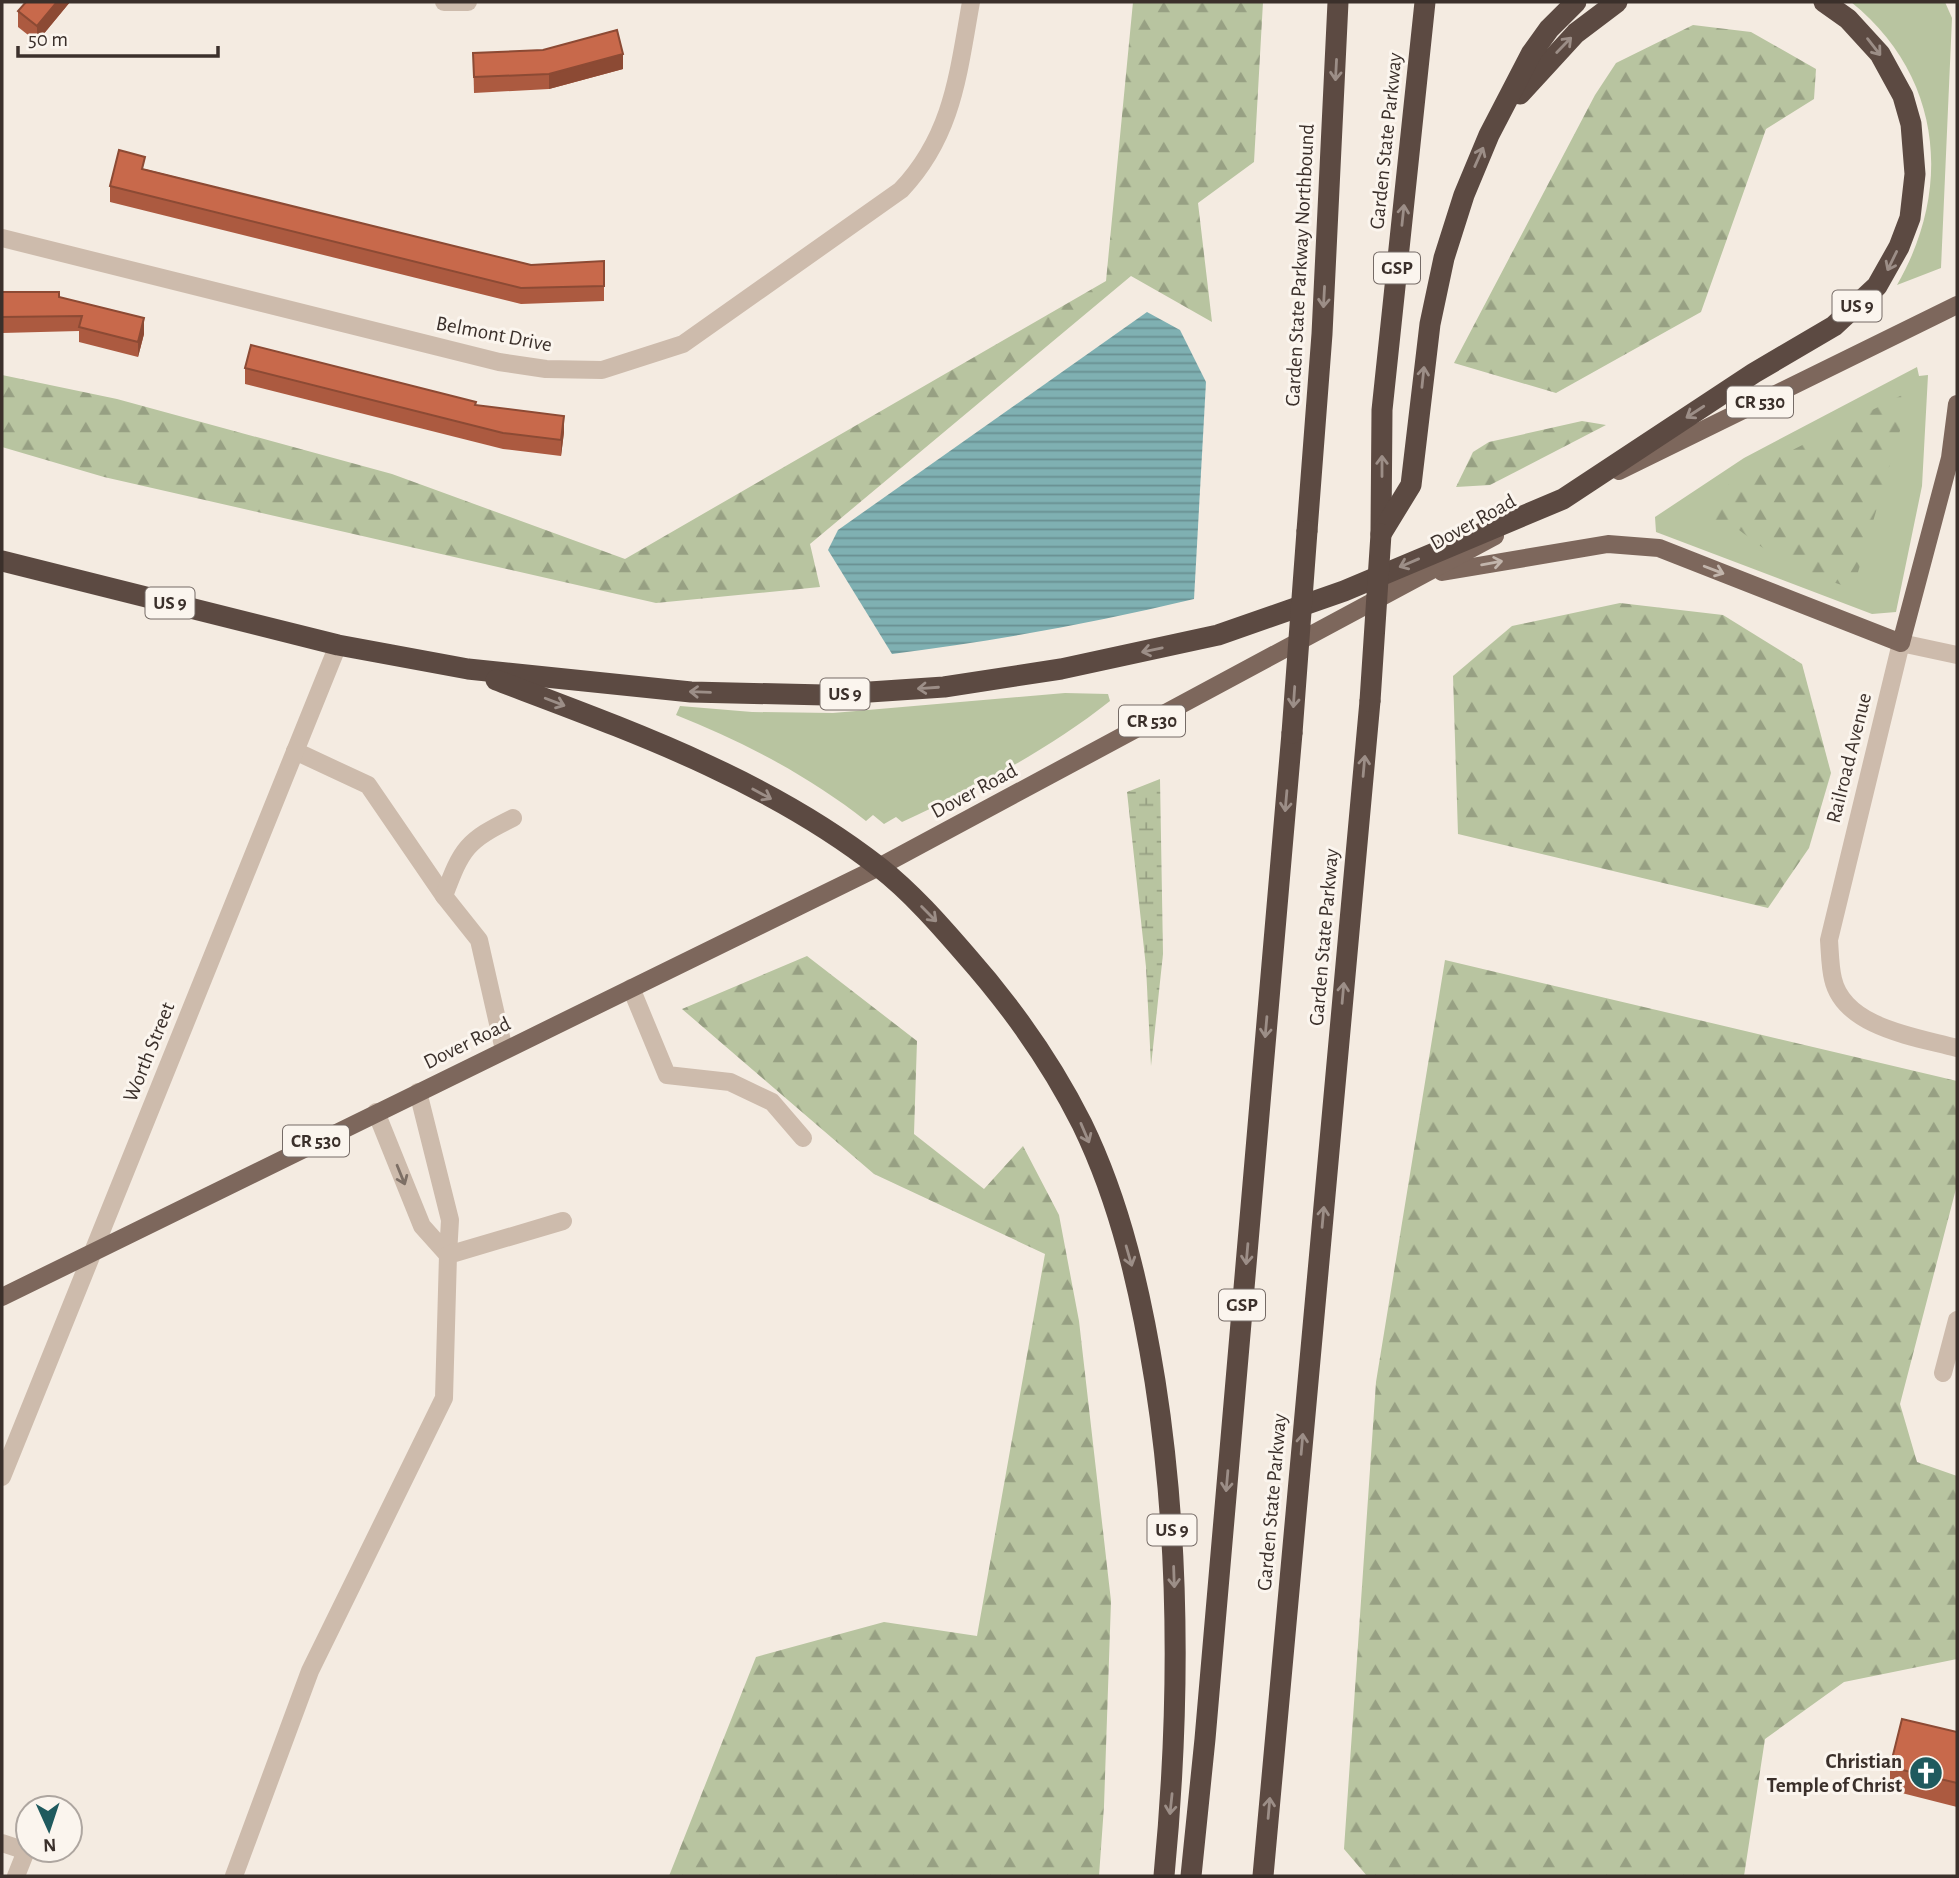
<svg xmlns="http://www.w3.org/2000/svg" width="1959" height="1878" font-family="'Alegreya Sans',sans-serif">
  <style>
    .green { fill: #b8c4a0 }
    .forest { fill: url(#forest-firs) }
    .wetland { fill: url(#wetland-marsh) }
    .water { fill: url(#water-rules) }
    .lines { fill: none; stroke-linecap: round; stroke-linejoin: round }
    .minor { stroke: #cdbbac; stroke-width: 18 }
    .major { stroke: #7d675c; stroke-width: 18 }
    .highway { stroke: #5c4a42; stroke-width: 21 }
    .highway-bridge { stroke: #5c4a42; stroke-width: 21 }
    .wall { fill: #ac5a40 }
    .shaded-wall { fill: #8c4a34 }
    .building { fill: #c8694b; stroke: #8c4a34; stroke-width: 2 }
    .oneway { stroke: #9c8e87 }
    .oneway2 { stroke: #c2b5ac }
    .oneway3 { stroke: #7d6f65 }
    .labels { text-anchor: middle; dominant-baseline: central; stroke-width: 6; stroke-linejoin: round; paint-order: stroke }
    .shield { fill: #fbf5ee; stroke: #756b66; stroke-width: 2 }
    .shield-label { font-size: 19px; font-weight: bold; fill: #3b302b }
    .street-label { font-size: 21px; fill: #3b302b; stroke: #fbf5ee }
    .poi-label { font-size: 21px; font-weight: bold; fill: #3b302b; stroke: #fbf5ee; text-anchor: end }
  </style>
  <defs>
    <pattern id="forest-firs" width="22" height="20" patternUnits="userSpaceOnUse" patternTransform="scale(1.75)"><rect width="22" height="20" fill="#b8c4a0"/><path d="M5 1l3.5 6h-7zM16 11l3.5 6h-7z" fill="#97a083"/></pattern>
    <pattern id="wetland-marsh" width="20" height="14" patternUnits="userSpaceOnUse" patternTransform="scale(1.75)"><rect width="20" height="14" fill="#b8c4a0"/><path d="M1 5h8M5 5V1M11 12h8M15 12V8" fill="none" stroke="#97a083"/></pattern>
    <pattern id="water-rules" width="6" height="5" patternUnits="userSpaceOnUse" patternTransform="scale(1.75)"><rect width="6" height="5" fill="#7fb0b2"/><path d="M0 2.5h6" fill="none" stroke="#699091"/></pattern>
  </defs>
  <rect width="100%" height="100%" fill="#f4ebe1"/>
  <!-- green -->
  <g class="green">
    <path d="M 1851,2 L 1945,2 L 1952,18 L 1941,268 L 1897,285 C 1953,188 1942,75 1851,2 Z"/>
    <path d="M 1917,367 L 1919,376 L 1928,375 L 1922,486 L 1896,612 L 1872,614 L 1656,532 L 1655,517 L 1744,458 Z"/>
    <path d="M 1065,693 L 1108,694 L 1110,701 C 1048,750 974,789 902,822 L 896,817 L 884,824 L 873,815 L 866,821 C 809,776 744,742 676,715 L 680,706 L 752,712 L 833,713 Z"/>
  </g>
  <!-- forest -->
  <g class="forest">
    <path d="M 1133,2 L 1263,2 L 1254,162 L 1198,203 L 1212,322 L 1131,276 L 810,544 L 820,587 L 656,603 L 104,477 L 2,447 L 2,375 L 117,399 L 392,474 L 625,559 L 1106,281 Z"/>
    <path d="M 1693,25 L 1751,32 L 1816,69 L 1814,99 L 1766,129 L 1701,312 L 1556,393 L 1454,363 L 1595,95 L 1616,63 Z"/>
    <path d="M 1912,390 L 1853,589 L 1787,566 L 1739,530 L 1706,517 L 1731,481 Z"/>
    <path d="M 1582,421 L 1606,425 L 1490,485 L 1456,487 L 1473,452 L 1489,442 Z"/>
    <path d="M 1620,603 L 1723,615 L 1802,664 L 1831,773 L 1809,848 L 1768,908 L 1458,834 L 1453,676 L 1512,626 Z"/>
    <path d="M 807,956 L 917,1041 L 914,1134 L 984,1189 L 1023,1146 L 1059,1215 L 1079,1321 L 1111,1601 L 1104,1806 L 1099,1876 L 669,1876 L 756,1657 L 884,1622 L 977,1636 L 1045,1254 L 874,1174 L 682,1009 Z"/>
    <path d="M 1445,960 L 1957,1081 L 1957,1185 L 1900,1404 L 1917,1462 L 1957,1476 L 1957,1659 L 1844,1682 L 1765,1739 L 1744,1876 L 1367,1876 L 1344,1849 L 1376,1382 Z"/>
  </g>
  <!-- wetland -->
  <path class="wetland" d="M 1160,779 L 1163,954 L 1151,1066 L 1146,967 L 1127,792 Z"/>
  <!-- water -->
  <path class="water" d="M 1147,312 L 1180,330 L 1206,382 L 1194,599 C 1094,623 994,641 892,654 L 828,550 L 838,530 Z"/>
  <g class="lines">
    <!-- minor -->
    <g class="minor">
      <path d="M 444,2 L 468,2"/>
      <path d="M 2,238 L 499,362 L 546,369 L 602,370 L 683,344 L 901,190 C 953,135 958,74 971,2"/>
      <path d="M 1957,655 L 1901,643 L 1829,940 C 1830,953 1830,967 1833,979 C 1844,1028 1917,1037 1957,1048"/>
      <path d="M 295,751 L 368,785 L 444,896 L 479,940 L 504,1050"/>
      <path d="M 444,896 C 462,848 466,841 513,818"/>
      <path d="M 631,988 L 667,1075 L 730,1082 L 772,1102 L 803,1138"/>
      <path d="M 376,1112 L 422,1226 L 448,1255 L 450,1220 L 418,1092"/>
      <path d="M 1943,1373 L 1957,1320"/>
      <path d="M 2,1477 L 338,645"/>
      <path d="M 2,1843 L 26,1851 L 16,1876"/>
      <path d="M 234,1876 L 310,1671 L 444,1398 L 448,1255 L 563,1221"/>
    </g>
    <!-- major -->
    <g class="major">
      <path d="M 1619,471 L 1957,305"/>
      <path d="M 1442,572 L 1608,544 L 1659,548 L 1901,643 L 1950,458 L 1957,404"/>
      <path d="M 2,1297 L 879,867 L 1495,536"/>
    </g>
    <!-- highway -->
    <g class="highway">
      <path d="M 1520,94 L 1576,33 L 1617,2"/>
      <path d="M 1307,531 L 1322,334 L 1338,2"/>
      <path d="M 1381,532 L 1382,410 L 1425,2"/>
      <path d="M 1381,534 L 1411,485 L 1430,324 L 1444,258 L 1464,195 L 1489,135 L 1531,54 L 1549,29 L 1576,2"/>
      <path d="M 2,561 L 338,645 L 468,669 L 691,692 L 825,695 L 944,687 L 1061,669 L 1218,635 L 1344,591 L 1563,499 L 1754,373 L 1834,326 L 1877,286 L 1899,247 L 1910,218 L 1915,174 L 1911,124 L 1903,96 L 1880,54 L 1848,19 L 1824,2"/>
      <path d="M 496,680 C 628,730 767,779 879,867 C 911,892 939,924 965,954 C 1011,1006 1051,1062 1082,1124 C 1121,1204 1141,1294 1155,1381 C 1181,1546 1180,1710 1164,1876"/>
      <path d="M 1191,1876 L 1205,1739 L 1292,733"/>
      <path d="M 1263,1876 L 1370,701"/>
    </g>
    <!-- highway-bridge -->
    <g class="highway-bridge">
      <path d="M 1370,701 L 1381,534"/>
      <path d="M 1292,733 L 1307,531"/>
    </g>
  </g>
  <!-- wall -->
  <g class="wall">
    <path d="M 26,2 L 70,2 L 37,42 L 18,27 L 18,11 Z"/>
    <path d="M 473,53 L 623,69 L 549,89 L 474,93 Z"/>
    <path d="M 145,169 L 604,286 L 604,301 L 521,304 L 110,202 L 110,186 Z"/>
    <path d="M 2,292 L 59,297 L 144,334 L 138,357 L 79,342 L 79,331 L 2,333 Z"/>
    <path d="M 245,368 L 476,405 L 564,432 L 561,456 L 503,449 L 245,384 Z"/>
    <path d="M 1957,1732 L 1957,1807 L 1890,1790 L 1890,1767 Z"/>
  </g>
  <!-- shaded-wall -->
  <g class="shaded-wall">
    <path d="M 57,2 L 70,2 L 37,42 L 37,26 Z"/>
    <path d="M 623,54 L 623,69 L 549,89 L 549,74 Z"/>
    <path d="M 144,318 L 144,334 L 138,357 L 138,342 Z"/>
    <path d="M 564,416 L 564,432 L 561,456 L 561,440 Z"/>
  </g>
  <!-- building -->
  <g class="building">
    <path d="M 26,2 L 57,2 L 37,26 L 18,11 Z"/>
    <path d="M 617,30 L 623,54 L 549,74 L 474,77 L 473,53 L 543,50 Z"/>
    <path d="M 119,150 L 145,157 L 142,169 L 531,265 L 604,261 L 604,286 L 521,288 L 110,186 Z"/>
    <path d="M 2,292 L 59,292 L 59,297 L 144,318 L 138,342 L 79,327 L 82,316 L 2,317 Z"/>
    <path d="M 251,345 L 476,402 L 475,405 L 564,416 L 561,440 L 503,433 L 245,368 Z"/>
    <path d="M 1902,1719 L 1957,1732 L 1957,1783 L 1890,1767 Z"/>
  </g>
  <!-- one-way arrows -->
  <defs><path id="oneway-shaft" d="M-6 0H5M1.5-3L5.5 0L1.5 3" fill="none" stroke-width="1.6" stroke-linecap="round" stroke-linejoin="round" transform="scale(1.75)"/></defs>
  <g class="oneway">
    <use href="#oneway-shaft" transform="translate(1564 45) rotate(-46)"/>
    <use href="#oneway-shaft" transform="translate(1874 47) rotate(52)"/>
    <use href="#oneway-shaft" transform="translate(1336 70) rotate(93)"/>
    <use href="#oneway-shaft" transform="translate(1479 157) rotate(-66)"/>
    <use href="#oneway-shaft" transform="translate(1403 215) rotate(-84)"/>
    <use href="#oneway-shaft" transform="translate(1892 261) rotate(116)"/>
    <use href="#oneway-shaft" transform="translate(1324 297) rotate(93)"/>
    <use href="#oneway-shaft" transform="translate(1423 377) rotate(-84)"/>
    <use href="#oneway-shaft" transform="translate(1695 412) rotate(147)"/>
    <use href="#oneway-shaft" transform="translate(1382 466) rotate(-90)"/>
    <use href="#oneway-shaft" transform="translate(1409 563) rotate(157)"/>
    <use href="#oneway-shaft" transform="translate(1152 650) rotate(168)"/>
    <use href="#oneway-shaft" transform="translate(928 688) rotate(176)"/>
    <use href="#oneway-shaft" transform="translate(700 692) rotate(-178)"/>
    <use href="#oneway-shaft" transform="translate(1294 697) rotate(94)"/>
    <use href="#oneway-shaft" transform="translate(555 702) rotate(21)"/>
    <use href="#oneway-shaft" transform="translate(1364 766) rotate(-85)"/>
    <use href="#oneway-shaft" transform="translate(762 794) rotate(28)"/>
    <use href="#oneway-shaft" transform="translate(1286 801) rotate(95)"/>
    <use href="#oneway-shaft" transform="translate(929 914) rotate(45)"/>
    <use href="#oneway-shaft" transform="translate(1343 993) rotate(-85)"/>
    <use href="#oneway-shaft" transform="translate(1266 1027) rotate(95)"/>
    <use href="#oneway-shaft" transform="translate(1085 1133) rotate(67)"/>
    <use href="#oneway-shaft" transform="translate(1323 1217) rotate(-85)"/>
    <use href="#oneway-shaft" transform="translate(1247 1254) rotate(95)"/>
    <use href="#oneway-shaft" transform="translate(1129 1256) rotate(74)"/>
    <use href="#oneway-shaft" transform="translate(1302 1444) rotate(-85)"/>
    <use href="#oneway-shaft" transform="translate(1227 1481) rotate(95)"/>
    <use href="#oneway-shaft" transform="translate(1174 1577) rotate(88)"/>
    <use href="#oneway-shaft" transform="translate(1171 1804) rotate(96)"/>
    <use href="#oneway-shaft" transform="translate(1269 1808) rotate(-85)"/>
  </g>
  <g class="oneway2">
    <use href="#oneway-shaft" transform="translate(1492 563) rotate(-10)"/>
    <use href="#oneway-shaft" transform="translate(1714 570) rotate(21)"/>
  </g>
  <use class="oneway3" href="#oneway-shaft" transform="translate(401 1175) rotate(68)"/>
  <!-- icons -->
  <defs>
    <g id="church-disc" transform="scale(1.75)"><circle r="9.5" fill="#1f5a5e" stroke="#fbf5ee"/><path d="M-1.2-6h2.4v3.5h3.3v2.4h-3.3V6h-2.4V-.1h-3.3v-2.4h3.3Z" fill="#fff"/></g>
  </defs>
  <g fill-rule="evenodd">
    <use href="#church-disc" x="1926" y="1773"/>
  </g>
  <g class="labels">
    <!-- shield labels -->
    <g class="shield">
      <rect x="1374" y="252.5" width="46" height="31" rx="5"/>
      <rect x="1832.5" y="290.5" width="49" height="31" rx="5"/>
      <rect x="1727" y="386.5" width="66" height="31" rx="5"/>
      <rect x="145.5" y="587.5" width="49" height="31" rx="5"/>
      <rect x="820.5" y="678.5" width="49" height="31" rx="5"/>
      <rect x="1119" y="705.5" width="66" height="31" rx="5"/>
      <rect x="283" y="1125.5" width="66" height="31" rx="5"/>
      <rect x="1219" y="1289.5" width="46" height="31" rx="5"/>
      <rect x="1147.5" y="1514.5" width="49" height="31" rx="5"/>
    </g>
    <g class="shield-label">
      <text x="1397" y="268">GSP</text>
      <text x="1857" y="306">US 9</text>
      <text x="1760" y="402">CR 530</text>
      <text x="170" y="603">US 9</text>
      <text x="845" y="694">US 9</text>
      <text x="1152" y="721">CR 530</text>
      <text x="316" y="1141">CR 530</text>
      <text x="1242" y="1305">GSP</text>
      <text x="1172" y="1530">US 9</text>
    </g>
    <!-- street labels -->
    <g class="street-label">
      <text transform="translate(1386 141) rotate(-84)">Garden State Parkway</text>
      <text transform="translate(1300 265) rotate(-87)">Garden State Parkway Northbound</text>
      <text transform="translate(494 334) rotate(11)">Belmont Drive</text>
      <text transform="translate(1473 522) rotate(-29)">Dover Road</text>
      <text transform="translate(1849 758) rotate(-76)">Railroad Avenue</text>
      <text transform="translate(974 791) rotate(-28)">Dover Road</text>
      <text transform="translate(1324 937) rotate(-85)">Garden State Parkway</text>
      <text transform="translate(467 1043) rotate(-26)">Dover Road</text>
      <text transform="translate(149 1052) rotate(-68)">Worth Street</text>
      <text transform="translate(1272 1502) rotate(-85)">Garden State Parkway</text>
    </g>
    <!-- poi labels -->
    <g class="poi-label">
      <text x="1902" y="1761">Christian<tspan x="1902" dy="24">Temple of Christ</tspan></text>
    </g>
  </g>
  <!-- border -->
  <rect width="1959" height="1878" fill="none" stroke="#3b302b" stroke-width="7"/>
  <!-- north arrow -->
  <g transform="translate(49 1829) rotate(177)"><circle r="33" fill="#fbf5ee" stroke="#aea6a0" stroke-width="2"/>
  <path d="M0-5L12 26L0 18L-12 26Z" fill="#1f5a5e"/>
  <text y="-10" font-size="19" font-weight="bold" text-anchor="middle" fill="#3b302b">N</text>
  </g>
  <!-- scale -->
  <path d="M18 46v10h200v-10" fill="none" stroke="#3b302b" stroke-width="3.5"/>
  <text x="28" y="46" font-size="21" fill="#3b302b" stroke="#fbf5ee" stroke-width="5" paint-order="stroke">50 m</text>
</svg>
